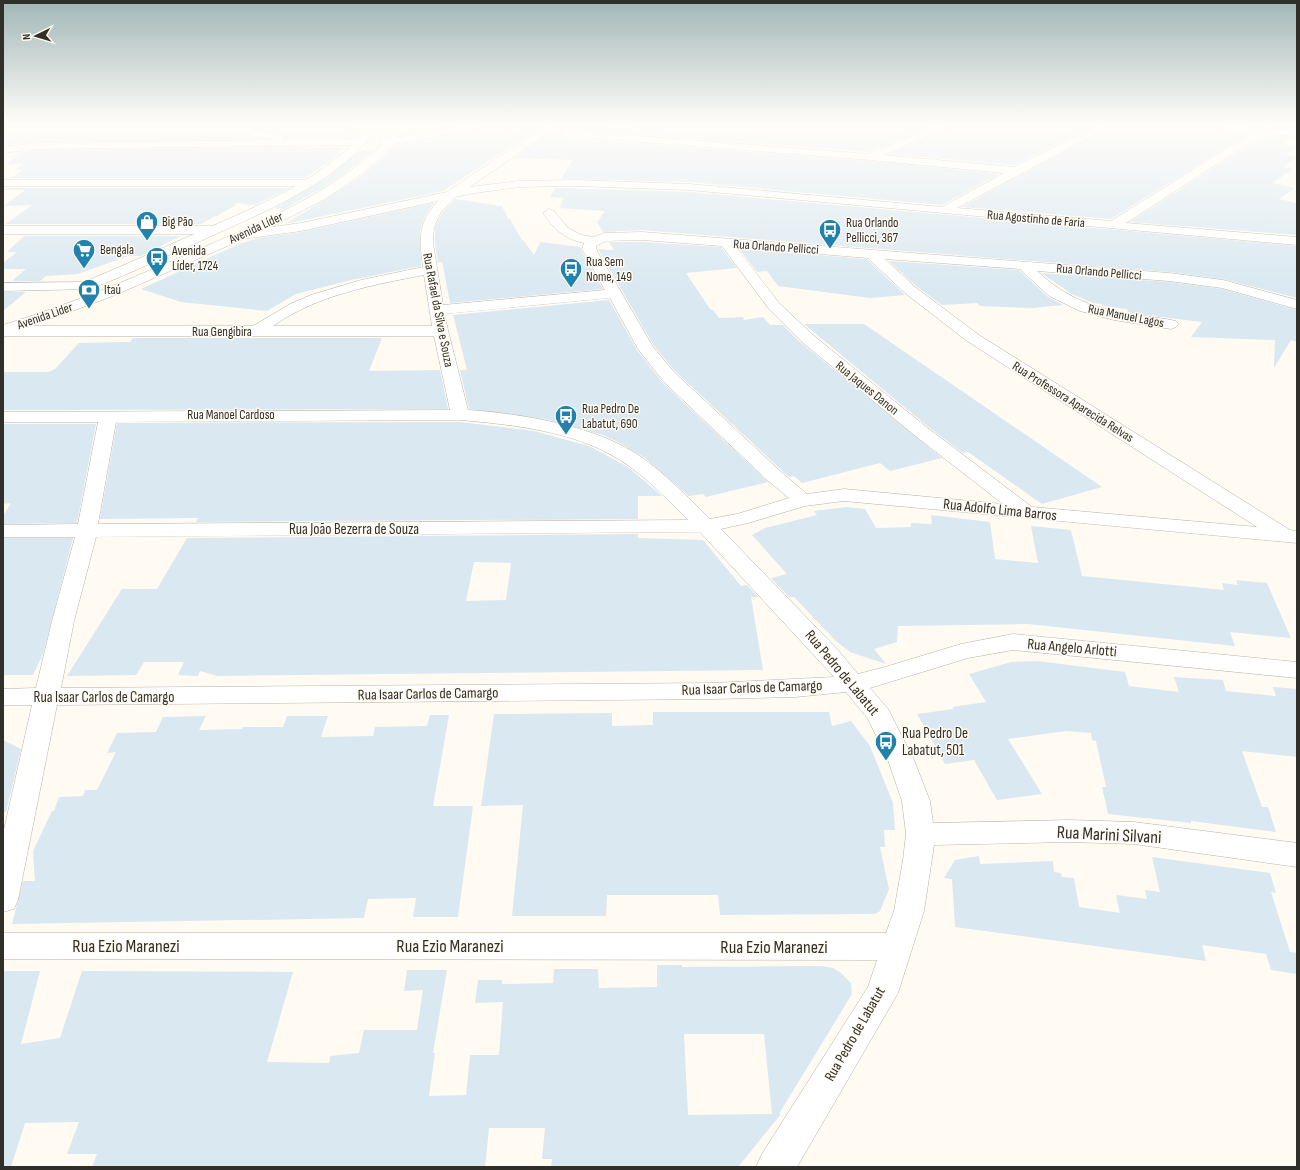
<svg xmlns="http://www.w3.org/2000/svg" width="1300" height="1170" font-family="'Sofia Sans Condensed',sans-serif">
  <style>
    .building { fill: #d9e8f1; fill-rule: evenodd }
    .lines { fill: none; stroke-linecap: round; stroke-linejoin: round }
    .minor-casing { stroke: #b8b2a5; stroke-width: 1 }
    .major-casing { stroke: #b8b2a5; stroke-width: 1 }
    .minor { fill: #fff; fill-rule: evenodd }
    .major { fill: #fff; fill-rule: evenodd }
    .labels { text-anchor: middle; dominant-baseline: central; stroke-width: 3; stroke-linejoin: round; paint-order: stroke }
    .far-street-label { font-size: 13px; fill: #312f2a; stroke: #fffbf2 }
    .far-poi-label { font-size: 13px; fill: #312f2a; stroke: #fffbf2; text-anchor: start }
    .street-label { font-size: 15px; fill: #312f2a; stroke: #fffbf2 }
    .poi-label { font-size: 15px; fill: #312f2a; stroke: #fffbf2; text-anchor: start }
    .near-street-label { font-size: 18px; fill: #312f2a; stroke: #fffbf2 }
  </style>
  <rect width="100%" height="100%" fill="#fffbf2"/>
  <!-- building -->
  <g class="building">
    <path d="M 3,124 L 240,124 L 249,136 L 260,139 L 36,142 L 5,145 L 3,140 Z"/>
    <path d="M 253,124 L 360,124 L 350,138 L 284,138 L 283,135 L 258,130 Z"/>
    <path d="M 489,124 L 545,124 L 443,191 L 285,224 L 349,185 L 373,167 L 395,145 L 483,128 Z"/>
    <path d="M 561,124 L 611,124 L 608,127 L 610,130 L 648,128 L 654,124 L 937,124 L 869,152 L 565,128 L 559,134 L 565,138 L 870,161 L 999,174 L 942,205 L 689,182 L 561,179 L 573,160 L 514,158 Z"/>
    <path d="M 956,124 L 1098,124 L 1014,165 L 890,154 Z"/>
    <path d="M 1115,124 L 1211,124 L 1217,128 L 1248,134 L 1111,219 L 962,207 Z"/>
    <path d="M 1278,124 L 1297,124 L 1297,128 L 1275,128 Z"/>
    <path d="M 1263,136 L 1292,137 L 1282,144 L 1297,147 L 1285,155 L 1297,157 L 1283,167 L 1293,169 L 1272,183 L 1295,188 L 1279,199 L 1297,203 L 1297,235 L 1130,222 Z"/>
    <path d="M 344,147 L 333,159 L 305,178 L 11,178 L 23,170 L 14,170 L 23,164 L 6,164 L 18,155 L 14,153 L 36,150 Z"/>
    <path d="M 375,149 L 341,176 L 319,190 L 284,209 L 275,208 L 328,177 L 358,152 Z"/>
    <path d="M 7,188 L 290,188 L 255,205 L 237,203 L 233,207 L 201,224 L 6,224 L 32,205 L 4,206 L 25,190 L 4,190 Z"/>
    <path d="M 555,188 L 689,192 L 1297,246 L 1297,298 L 1223,279 L 1169,272 L 642,230 L 603,232 L 597,222 L 605,211 L 559,208 L 564,198 L 550,197 Z"/>
    <path d="M 455,199 L 502,206 L 508,219 L 510,219 L 522,240 L 524,241 L 534,255 L 540,242 L 581,247 L 581,250 L 603,289 L 450,303 L 443,266 L 442,262 L 438,263 L 435,243 L 435,227 L 442,213 Z"/>
    <path d="M 434,203 L 425,216 L 420,231 L 421,266 L 351,280 L 296,294 L 267,311 L 181,302 L 141,289 L 239,244 L 258,238 L 301,232 Z"/>
    <path d="M 24,236 L 181,236 L 141,256 L 128,256 L 78,274 L 46,276 L 40,281 L 12,281 L 26,269 L 3,269 L 3,263 L 17,252 L 7,252 Z"/>
    <path d="M 609,242 L 642,242 L 721,247 L 737,268 L 686,273 L 710,309 L 713,310 L 719,318 L 743,317 L 744,320 L 763,317 L 770,325 L 783,325 L 800,342 L 942,458 L 890,471 L 880,463 L 802,483 L 794,476 L 789,477 L 676,372 L 654,346 L 598,249 L 614,250 Z"/>
    <path d="M 739,249 L 867,259 L 905,295 L 870,298 L 778,286 L 767,271 L 757,272 Z"/>
    <path d="M 889,261 L 1019,270 L 1048,297 L 1063,305 L 1032,308 L 980,306 L 977,303 L 942,305 L 916,286 Z"/>
    <path d="M 1041,273 L 1169,282 L 1222,289 L 1297,310 L 1297,342 L 1291,340 L 1274,368 L 1275,340 L 1191,337 L 1202,322 L 1137,314 L 1128,312 L 1127,309 L 1102,306 L 1102,304 L 1093,303 L 1072,294 Z"/>
    <path d="M 3,292 L 26,292 L 3,311 Z"/>
    <path d="M 609,300 L 637,350 L 662,382 L 768,482 L 706,497 L 703,494 L 689,496 L 645,458 L 620,443 L 603,435 L 545,419 L 469,409 L 460,370 L 467,370 L 453,315 Z"/>
    <path d="M 804,324 L 864,324 L 1102,487 L 1042,504 L 968,452 L 963,453 L 926,425 Z"/>
    <path d="M 133,338 L 382,338 L 369,371 L 440,370 L 448,409 L 3,410 L 3,372 L 49,372 L 55,369 L 79,343 L 130,342 Z"/>
    <path d="M 460,422 L 534,431 L 589,446 L 628,467 L 662,496 L 638,496 L 638,519 L 196,522 L 198,518 L 100,519 L 117,423 Z"/>
    <path d="M 3,424 L 96,424 L 77,523 L 3,524 L 3,516 L 11,503 L 3,504 Z"/>
    <path d="M 847,507 L 865,509 L 876,528 L 911,527 L 911,523 L 932,524 L 931,515 L 990,522 L 995,559 L 1038,563 L 1031,526 L 1071,530 L 1082,576 L 1224,590 L 1222,583 L 1238,585 L 1236,580 L 1267,583 L 1291,638 L 1230,632 L 1235,646 L 1028,624 L 898,626 L 897,642 L 874,649 L 886,664 L 850,652 L 836,641 L 794,597 L 789,597 L 771,578 L 787,574 L 752,535 L 765,528 L 817,515 L 814,511 Z"/>
    <path d="M 638,534 L 638,538 L 703,540 L 741,586 L 747,585 L 758,597 L 751,597 L 763,670 L 218,676 L 200,671 L 198,676 L 178,675 L 184,662 L 144,662 L 136,675 L 67,676 L 122,589 L 157,589 L 187,538 ZM 474,562 L 511,563 L 506,600 L 466,601 Z"/>
    <path d="M 3,538 L 73,538 L 43,654 L 33,675 L 3,675 Z"/>
    <path d="M 1037,661 L 1125,672 L 1129,686 L 1179,692 L 1174,677 L 1223,680 L 1226,691 L 1276,696 L 1273,687 L 1297,689 L 1297,757 L 1242,751 L 1262,807 L 1268,807 L 1276,832 L 1191,821 L 1191,823 L 1108,814 L 1102,787 L 1106,787 L 1096,741 L 1092,740 L 1091,733 L 1066,731 L 1008,739 L 1042,794 L 997,800 L 974,760 L 945,764 L 917,714 L 954,709 L 952,707 L 986,702 L 969,674 L 1011,662 Z"/>
    <path d="M 653,712 L 829,712 L 832,726 L 851,721 L 870,746 L 893,803 L 895,830 L 884,830 L 885,847 L 880,847 L 889,889 L 880,911 L 875,914 L 720,915 L 718,895 L 607,895 L 606,916 L 512,916 L 523,805 L 481,806 L 494,714 L 612,713 L 612,726 L 653,725 Z"/>
    <path d="M 430,715 L 449,715 L 433,806 L 473,806 L 458,917 L 413,917 L 416,898 L 368,899 L 364,918 L 12,924 L 23,881 L 35,881 L 33,851 L 52,811 L 54,811 L 59,797 L 83,796 L 85,790 L 97,790 L 116,752 L 107,753 L 117,733 L 156,732 L 163,717 L 206,716 L 199,730 L 242,729 L 243,727 L 283,727 L 287,716 L 328,716 L 321,737 L 373,736 L 375,727 L 427,726 Z"/>
    <path d="M 3,740 L 21,749 L 6,812 L 3,812 Z"/>
    <path d="M 979,856 L 980,864 L 1053,861 L 1054,872 L 1061,873 L 1062,877 L 1074,878 L 1079,907 L 1120,913 L 1116,895 L 1147,899 L 1145,890 L 1160,892 L 1152,857 L 1270,873 L 1276,893 L 1271,892 L 1290,952 L 1297,953 L 1297,974 L 1271,970 L 1266,954 L 1202,945 L 1206,961 L 955,927 L 952,879 L 944,878 L 955,860 Z"/>
    <path d="M 657,965 L 682,965 L 682,967 L 822,966 L 833,968 L 841,973 L 851,983 L 852,994 L 779,1114 L 781,1114 L 738,1167 L 551,1167 L 552,1159 L 542,1159 L 545,1128 L 489,1128 L 485,1167 L 92,1167 L 97,1154 L 67,1154 L 79,1122 L 25,1123 L 11,1167 L 3,1167 L 3,971 L 40,971 L 21,1044 L 60,1038 L 82,971 L 293,972 L 267,1062 L 329,1063 L 330,1056 L 359,1053 L 364,1030 L 417,1030 L 423,990 L 404,991 L 407,970 L 447,970 L 433,1053 L 435,1053 L 429,1096 L 466,1095 L 470,1055 L 499,1055 L 503,1002 L 475,1003 L 478,980 L 502,980 L 502,984 L 553,983 L 554,969 L 598,969 L 599,988 L 657,987 ZM 684,1034 L 764,1034 L 772,1114 L 688,1115 Z"/>
  </g>
  <g class="lines">
    <!-- minor casing -->
    <g class="minor-casing">
      <g id="minor">
        <path d="M 241,124 L 251,124 L 257,131 L 283,136 L 283,140 L 363,139 L 368,142 L 363,145 L 36,149 L 3,153 L 3,147 L 36,143 L 273,140 L 250,135 Z"/>
        <path d="M 548,124 L 560,124 L 470,187 L 519,181 L 575,180 L 689,184 L 942,207 L 1004,173 L 870,160 L 565,136 L 560,133 L 565,130 L 869,154 L 941,124 L 955,124 L 884,155 L 1014,167 L 1101,124 L 1114,124 L 957,208 L 1111,221 L 1252,133 L 1217,127 L 1212,124 L 1236,124 L 1259,128 L 1265,124 L 1277,124 L 1272,129 L 1297,130 L 1297,136 L 1263,134 L 1126,223 L 1297,237 L 1297,245 L 689,190 L 575,186 L 519,187 L 475,193 L 455,197 L 441,212 L 434,227 L 433,243 L 443,305 L 605,290 L 582,249 L 584,243 C 564,239 554,229 543,213 L 549,209 L 553,210 L 568,228 L 581,235 L 594,237 L 604,233 L 642,232 L 1169,273 L 1223,280 L 1297,300 L 1297,309 L 1222,288 L 1169,281 L 1037,271 C 1067,299 1096,309 1137,315 C 1150,317 1163,318 1176,321 L 1179,324 L 1176,327 L 1171,329 L 1114,320 L 1080,311 L 1049,296 L 1020,269 L 885,259 L 915,287 L 979,335 L 1290,530 L 1297,531 L 1297,543 L 844,501 L 805,506 L 748,523 L 721,529 L 838,650 L 858,674 L 885,667 L 961,644 L 1013,634 L 1297,662 L 1297,678 L 1013,650 L 968,658 L 870,688 L 888,709 L 914,760 L 930,801 L 933,823 L 1069,820 L 1134,822 L 1297,843 L 1297,867 L 1134,844 L 1069,842 L 934,845 L 924,911 L 898,993 L 797,1167 L 756,1167 L 762,1154 L 868,987 L 877,960 L 3,959 L 3,933 L 886,933 L 894,911 L 903,860 L 906,834 L 902,801 L 888,760 L 868,719 L 846,692 L 795,697 L 713,699 L 57,705 L 18,900 L 14,909 L 3,912 L 3,834 L 32,705 L 3,705 L 3,689 L 36,688 L 52,621 L 75,537 L 3,537 L 3,525 L 78,524 L 98,422 L 3,422 L 3,412 L 450,410 L 434,336 L 3,336 L 3,326 L 253,326 L 290,304 L 311,295 L 361,280 L 423,267 C 419,240 418,222 438,201 L 301,231 L 243,239 L 237,235 L 243,231 L 301,223 L 447,192 ZM 642,240 L 722,246 L 769,309 L 801,341 L 913,434 L 1003,504 L 844,489 L 807,494 L 780,471 L 675,373 L 653,347 L 596,249 L 596,246 L 606,241 ZM 736,247 L 868,258 L 905,293 L 967,341 L 1257,527 L 1032,507 L 925,426 L 813,335 L 779,303 ZM 424,275 L 432,326 L 273,326 C 317,295 372,285 424,275 ZM 610,298 L 638,349 L 663,381 L 766,479 L 789,498 L 737,514 L 710,519 C 682,492 654,461 619,444 C 576,423 514,413 468,410 L 444,314 ZM 460,420 C 507,424 563,430 606,452 C 638,468 663,495 688,520 L 98,524 L 116,422 ZM 700,532 L 834,677 L 713,683 L 61,688 L 74,621 L 96,537 Z"/>
        <path d="M 614,124 L 653,124 L 648,127 L 610,129 L 609,127 Z"/>
        <path d="M 3,180 L 309,180 L 315,183 L 309,186 L 3,186 Z"/>
        <path d="M 3,226 L 213,226 L 219,230 L 213,234 L 3,234 Z"/>
        <path d="M 86,282 L 91,283 L 93,286 L 91,289 L 3,291 L 3,283 Z"/>
      </g>
    </g>
    <!-- major casing -->
    <g class="major-casing">
      <g id="major">
        <path d="M 371,124 L 381,124 C 341,180 277,206 216,234 C 180,250 144,267 108,282 L 89,289 L 84,288 L 82,285 L 84,282 C 123,266 162,248 201,231 C 264,203 326,179 371,124 Z"/>
        <path d="M 399,124 L 409,124 L 399,137 L 468,124 L 488,124 L 483,127 L 394,144 L 372,166 L 348,184 L 323,200 L 269,228 L 115,295 L 62,315 L 3,335 L 3,325 C 72,304 138,276 204,247 C 268,220 331,192 382,145 L 379,142 L 380,140 L 388,139 Z"/>
      </g>
    </g>
    <!-- minor -->
    <use href="#minor" class="minor"/>
    <!-- major -->
    <use href="#major" class="major"/>
  </g>
  <!-- sky -->
  <linearGradient id="sky" x2="0" y2="1"><stop stop-color="#a1b6b6"/><stop offset="0.43" stop-color="#fffdf9"/><stop offset="1" stop-color="#fffdf9" stop-opacity="0"/></linearGradient>
  <rect width="1300" height="288" fill="url(#sky)"/>
  <!-- icons -->
  <defs>
    <g id="shop-pin" transform="scale(1.15)"><path d="M0 17L-7.5 6A9.5 9.5 0 1 1 7.5 6Z" fill="#2082ad" stroke="#fffbf2"/><path d="M-5-2.5h2.3a2.7 3.5 0 0 1 5.4 0H5L5.5 6h-11ZM-1.5-2.5h3a1.5 2.3 0 0 0-3 0Z" fill="#fff"/></g>
    <g id="bus-pin" transform="scale(1.15)"><path d="M0 17L-7.5 6A9.5 9.5 0 1 1 7.5 6Z" fill="#2082ad" stroke="#fffbf2"/><path d="M-5-6H5V4H4V6H2V4H-2V6H-4V4H-5ZM-3.5-4V0h7V-4ZM-3.5 1.2v1.5H-2V1.2ZM2 1.2v1.5H3.5V1.2Z" fill="#fff"/></g>
    <g id="supermarket-pin" transform="scale(1.15)"><path d="M0 17L-7.5 6A9.5 9.5 0 1 1 7.5 6Z" fill="#2082ad" stroke="#fffbf2"/><path d="M-6-5.5h2.5l.6 2H6L4.5 2H-2.5L-4.4-4H-6ZM-1.5 3.2a1.3 1.3 0 1 0 .1 0ZM3 3.2a1.3 1.3 0 1 0 .1 0Z" fill="#fff"/></g>
    <g id="bank-pin" transform="scale(1.15)"><path d="M0 17L-7.5 6A9.5 9.5 0 1 1 7.5 6Z" fill="#2082ad" stroke="#fffbf2"/><path d="M-6-4H6V4H-6ZM0-2.3a2.3 2.3 0 1 0 0 4.6a2.3 2.3 0 1 0 0-4.6Z" fill="#fff"/></g>
  </defs>
  <g fill-rule="evenodd">
    <use href="#shop-pin" x="147" y="222"/>
    <use href="#bus-pin" x="830" y="230"/>
    <use href="#supermarket-pin" x="84" y="250"/>
    <use href="#bus-pin" x="157" y="258"/>
    <use href="#bus-pin" x="571" y="269"/>
    <use href="#bank-pin" x="89" y="290"/>
    <use href="#bus-pin" x="566" y="416"/>
    <use href="#bus-pin" x="886" y="742"/>
  </g>
  <g class="labels">
    <!-- far-street labels -->
    <g class="far-street-label">
      <text transform="translate(1036 219) rotate(5)">Rua Agostinho de Faria</text>
      <text transform="translate(256 228) rotate(-25)">Avenida Líder</text>
      <text transform="translate(776 247) rotate(4)">Rua Orlando Pellicci</text>
      <text transform="translate(1099 272) rotate(5)">Rua Orlando Pellicci</text>
      <text transform="translate(438 310) rotate(79)">Rua Rafael da Silva e Souza</text>
      <text transform="translate(45 316) rotate(-19)">Avenida Lider</text>
      <text transform="translate(1126 316) rotate(11)">Rua Manuel Lagos</text>
      <text x="222" y="332">Rua Gengibira</text>
      <text transform="translate(867 388) rotate(39)">Rua Jaques Danon</text>
      <text transform="translate(1073 402) rotate(32)">Rua Professora Aparecida Relvas</text>
      <text x="231" y="415">Rua Manoel Cardoso</text>
    </g>
    <!-- far-poi labels -->
    <g class="far-poi-label">
      <text x="162" y="222">Big Pão</text>
      <text x="846" y="223">Rua Orlando<tspan x="846" dy="15">Pellicci, 367</tspan></text>
      <text x="100" y="250">Bengala</text>
      <text x="172" y="251">Avenida<tspan x="172" dy="15">Líder, 1724</tspan></text>
      <text x="586" y="262">Rua Sem<tspan x="586" dy="15">Nome, 149</tspan></text>
      <text x="104" y="290">Itaú</text>
      <text x="582" y="409">Rua Pedro De<tspan x="582" dy="15">Labatut, 690</tspan></text>
    </g>
    <!-- street labels -->
    <g class="street-label">
      <text transform="translate(1000 510) rotate(6)">Rua Adolfo Lima Barros</text>
      <text x="354" y="529">Rua João Bezerra de Souza</text>
      <text transform="translate(1072 648) rotate(5)">Rua Angelo Arlotti</text>
      <text transform="translate(842 673) rotate(50)">Rua Pedro de Labatut</text>
      <text transform="translate(752 688) rotate(-2)">Rua Isaar Carlos de Camargo</text>
      <text transform="translate(428 694) rotate(-1)">Rua Isaar Carlos de Camargo</text>
      <text x="104" y="697">Rua Isaar Carlos de Camargo</text>
      <text transform="translate(855 1034) rotate(-60)">Rua Pedro de Labatut</text>
    </g>
    <!-- poi labels -->
    <g class="poi-label">
      <text x="902" y="733">Rua Pedro De<tspan x="902" dy="17">Labatut, 501</tspan></text>
    </g>
    <!-- near-street labels -->
    <g class="near-street-label">
      <text transform="translate(1109 835) rotate(3)">Rua Marini Silvani</text>
      <text x="126" y="946">Rua Ezio Maranezi</text>
      <text x="450" y="946">Rua Ezio Maranezi</text>
      <text x="774" y="947">Rua Ezio Maranezi</text>
    </g>
  </g>
  <!-- border -->
  <rect width="1300" height="1170" fill="none" stroke="#312f2a" stroke-width="8"/>
  <!-- north arrow -->
  <g transform="translate(36 36) rotate(265)" stroke="#fffbf2" stroke-width="3" paint-order="stroke">
  <path d="M0-3L7 15L0 10L-7 15Z" fill="#312f2a"/>
  <text y="-6" font-size="11" font-weight="bold" text-anchor="middle" fill="#312f2a">N</text>
  </g>
</svg>
